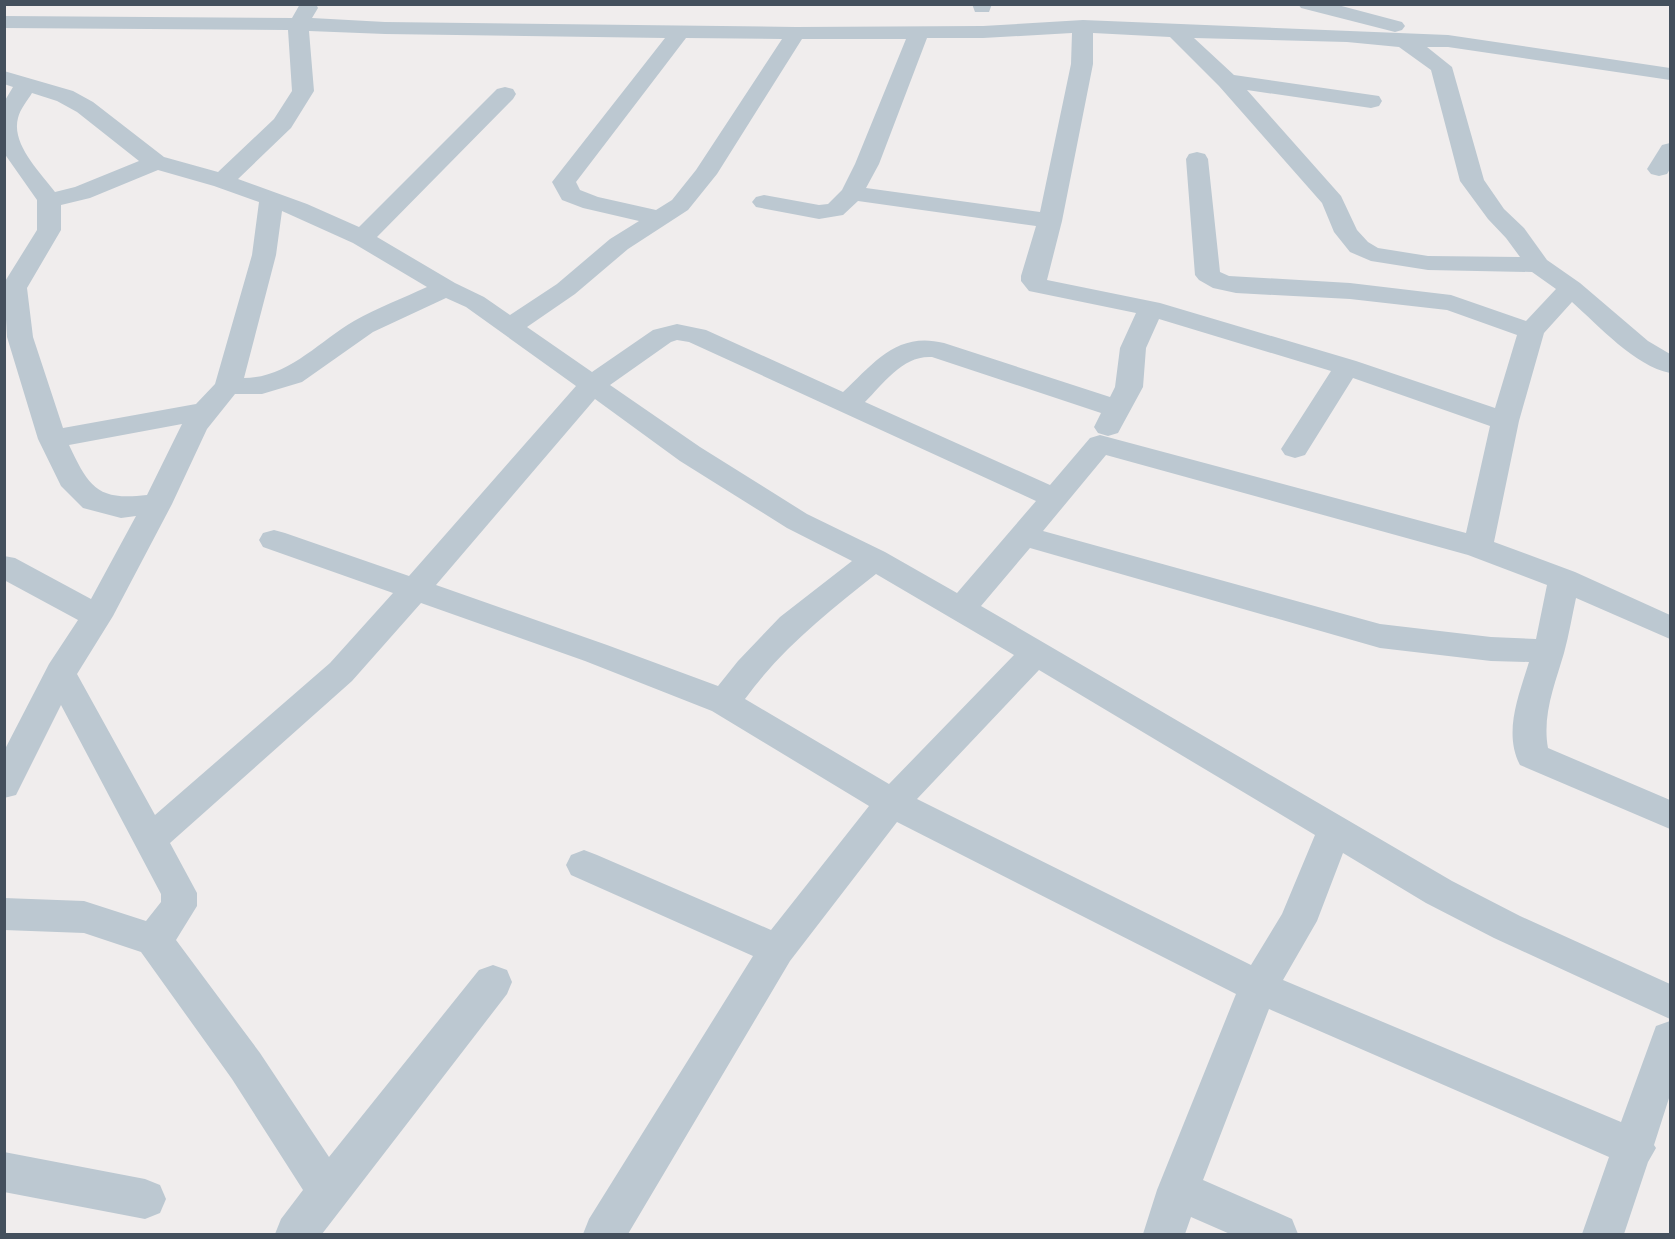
<svg xmlns="http://www.w3.org/2000/svg" width="1675" height="1239" font-family="'Varela Round',sans-serif">
  <style>
    .lines { fill: none; stroke-linecap: round; stroke-linejoin: round }
    .minor { fill: #bcc8d1; fill-rule: evenodd }
  </style>
  <rect width="100%" height="100%" fill="#f0eded"/>
  <g class="lines">
    <!-- minor -->
    <g class="minor">
      <path d="M 300,4 L 316,4 L 318,8 L 312,18 L 385,22 L 796,27 L 983,26 L 1083,20 L 1448,35 L 1670,68 L 1670,80 L 1448,47 L 1427,47 L 1452,67 L 1484,180 L 1504,209 L 1524,228 L 1547,260 L 1580,283 L 1648,341 L 1670,354 L 1670,373 C 1635,366 1599,326 1572,302 L 1544,333 L 1519,421 L 1494,542 L 1575,572 L 1670,615 L 1670,639 L 1576,598 C 1572,616 1569,635 1564,653 C 1555,684 1542,715 1548,748 L 1670,800 L 1670,829 L 1520,765 C 1503,733 1519,695 1529,662 L 1491,661 L 1380,648 L 1030,548 L 981,606 L 1452,881 L 1520,916 L 1670,984 L 1670,1019 L 1494,938 L 1426,903 L 1343,853 L 1317,921 L 1283,980 L 1621,1122 L 1656,1026 L 1670,1021 L 1670,1095 L 1654,1145 L 1656,1148 L 1648,1162 L 1624,1234 L 1582,1234 L 1609,1157 L 1269,1009 L 1203,1180 L 1292,1219 L 1298,1234 L 1230,1234 L 1191,1217 L 1185,1234 L 1143,1234 L 1157,1190 L 1236,994 L 897,822 L 790,961 L 628,1234 L 583,1234 L 589,1219 L 753,956 L 571,875 L 566,865 L 571,855 L 584,850 L 597,855 L 771,930 L 869,806 L 712,711 L 585,661 L 421,603 L 352,681 L 170,843 L 197,893 L 197,906 L 176,940 L 260,1053 L 329,1157 L 479,970 L 493,965 L 507,970 L 512,982 L 507,994 L 322,1234 L 275,1234 L 281,1219 L 303,1190 L 232,1079 L 141,952 L 84,933 L 4,930 L 4,898 L 84,901 L 146,921 L 161,902 L 161,894 L 61,705 L 16,795 L 4,798 L 4,751 L 49,664 L 78,620 L 4,580 L 4,556 L 15,558 L 91,599 L 136,516 L 121,518 L 83,508 L 61,486 L 38,439 L 7,337 L 4,283 L 37,230 L 37,200 L 4,153 L 4,102 L 13,87 L 4,84 L 4,71 L 73,91 L 93,102 L 164,157 L 218,172 L 274,119 L 292,91 L 288,30 L 4,28 L 4,16 L 292,18 ZM 309,31 L 385,34 L 665,38 L 552,182 L 562,200 L 583,208 L 639,221 L 610,239 L 557,284 L 510,315 L 484,297 L 455,283 L 377,237 L 513,99 L 516,94 L 513,89 L 505,87 L 497,89 L 359,227 L 307,204 L 238,179 L 291,128 L 314,91 ZM 1072,33 L 1071,64 L 1040,212 L 866,188 L 879,164 L 927,38 L 983,38 ZM 1093,33 L 1170,37 L 1219,86 L 1322,203 L 1334,232 L 1350,252 L 1371,261 L 1428,270 L 1532,272 L 1556,289 L 1526,321 L 1451,295 L 1350,283 L 1229,276 L 1220,272 L 1208,159 L 1205,154 L 1197,152 L 1189,154 L 1186,159 L 1195,275 L 1199,280 L 1213,288 L 1236,293 L 1350,299 L 1447,310 L 1517,335 L 1495,408 L 1356,361 L 1160,303 L 1047,280 L 1062,221 L 1093,64 ZM 686,38 L 782,39 L 696,170 L 672,200 L 656,210 L 598,197 L 580,190 L 576,182 ZM 1194,38 L 1347,42 L 1399,47 L 1431,70 L 1460,181 L 1488,219 L 1506,238 L 1520,257 L 1428,256 L 1378,248 L 1368,242 L 1357,230 L 1341,196 L 1247,90 L 1371,108 L 1379,106 L 1382,101 L 1379,96 L 1234,75 ZM 802,39 L 906,39 L 855,164 L 842,190 L 828,204 L 819,205 L 764,195 L 756,197 L 752,202 L 756,207 L 819,219 L 843,215 L 858,201 L 1036,226 L 1021,276 L 1021,281 L 1029,291 L 1136,313 L 1120,348 L 1115,387 L 1110,397 L 944,343 C 897,331 874,363 843,392 L 706,330 L 677,324 L 653,330 L 592,372 L 527,327 L 575,294 L 628,249 L 688,210 L 717,174 ZM 32,93 L 57,101 L 77,112 L 139,161 L 75,187 L 55,192 C 40,172 11,144 18,118 C 20,109 28,100 32,93 ZM 158,170 L 214,186 L 259,202 L 252,255 L 215,384 L 196,404 L 63,428 L 33,337 L 27,288 L 61,230 L 61,205 L 90,198 ZM 282,211 L 353,243 L 427,287 C 403,298 377,308 354,321 C 318,342 288,378 244,378 L 276,255 ZM 446,298 L 466,307 L 576,386 L 409,576 L 285,533 L 274,530 L 263,533 L 259,540 L 263,547 L 393,593 L 330,663 L 155,815 L 77,674 L 113,616 L 172,504 L 207,429 L 235,394 L 262,394 L 302,382 L 373,332 ZM 1159,319 L 1331,371 L 1281,449 L 1285,455 L 1295,458 L 1305,455 L 1353,378 L 1490,426 L 1466,533 L 1100,435 L 1090,438 L 1050,485 L 865,402 C 884,383 903,355 932,357 L 1101,413 L 1094,427 L 1098,433 L 1108,436 L 1118,433 L 1143,387 L 1146,348 ZM 677,340 L 689,342 L 1036,501 L 957,593 L 885,552 L 807,514 L 700,447 L 610,385 L 671,342 ZM 595,399 L 680,461 L 787,528 L 852,561 L 780,617 L 738,661 L 718,686 L 607,645 L 436,585 ZM 182,424 L 147,495 C 97,501 89,487 69,445 ZM 1106,455 L 1468,555 L 1547,585 L 1536,639 L 1491,637 L 1380,624 L 1043,531 ZM 876,574 L 1014,655 L 889,784 L 745,699 C 782,648 827,613 876,574 ZM 1039,670 L 1315,835 L 1282,914 L 1251,965 L 917,799 Z"/>
      <path d="M 972,4 L 992,4 L 989,12 L 975,12 Z"/>
      <path d="M 1298,4 L 1334,4 L 1402,22 L 1405,26 L 1402,30 L 1395,32 L 1301,8 Z"/>
      <path d="M 1670,143 L 1670,169 L 1667,174 L 1659,176 L 1651,174 L 1647,169 L 1662,145 Z"/>
      <path d="M 4,1152 L 145,1179 L 160,1185 L 166,1199 L 160,1213 L 145,1219 L 4,1192 Z"/>
    </g>
  </g>
  <!-- border -->
  <rect width="1675" height="1239" fill="none" stroke="#44505d" stroke-width="12"/>
</svg>
